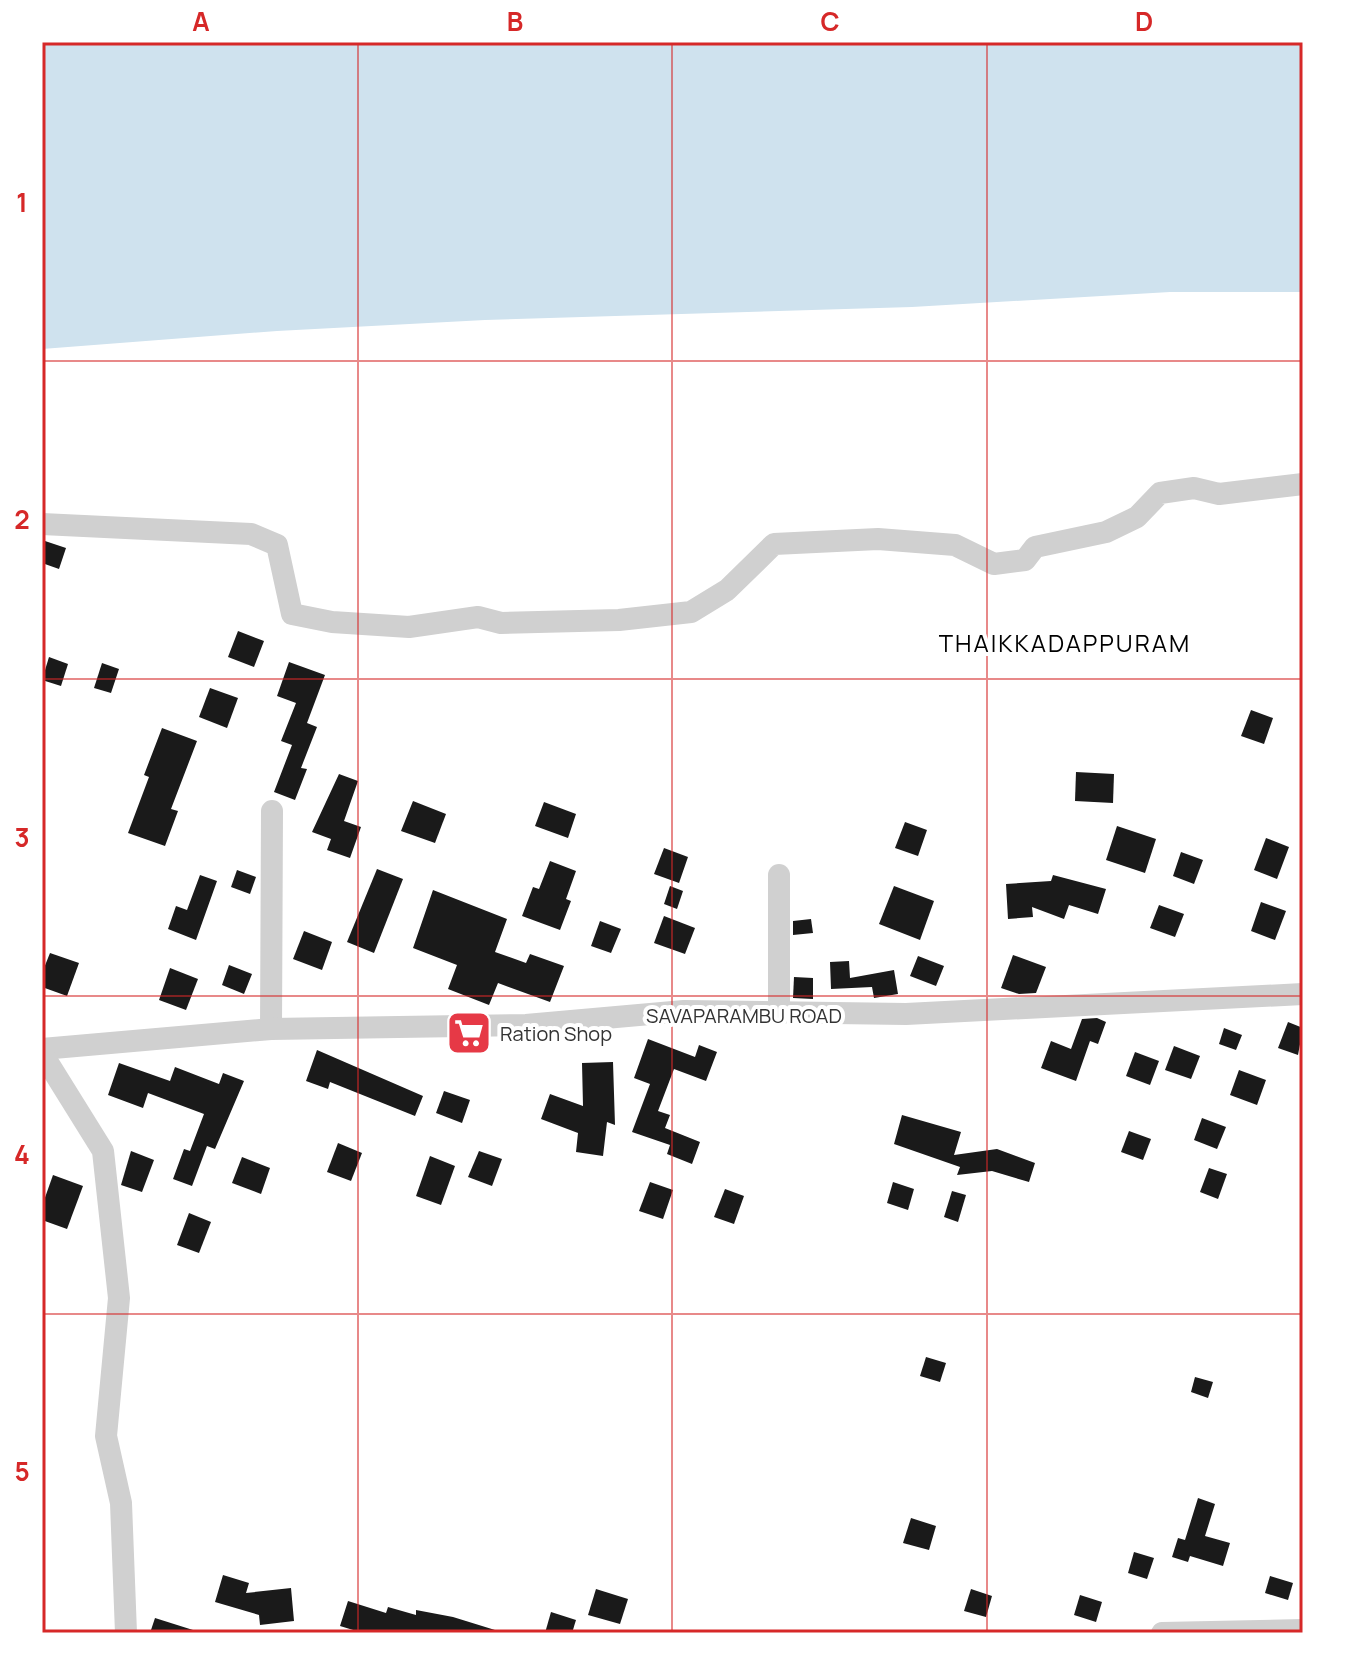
<svg xmlns="http://www.w3.org/2000/svg" width="1345" height="1675" font-family="Manrope,sans-serif">
  <style>
    .water { fill: #cfe2ee }
    .building { fill: #1a1a1a }
    .lines { fill: none; stroke-linecap: round; stroke-linejoin: round }
    .minor { stroke: #d0d0d0; stroke-width: 22 }
    .grid { fill: none; stroke: #d62828; stroke-width: 2; stroke-opacity: 0.55 }
    .labels { text-anchor: middle; dominant-baseline: central; stroke-width: 8; stroke-linejoin: round; paint-order: stroke }
    .street-label { font-size: 20px; fill: #333; stroke: #fff }
    .poi-label { font-size: 20px; fill: #333; stroke: #fff; text-anchor: start }
    .quarter-label { font-size: 24px; letter-spacing: 2px; fill: #000; stroke: #fff }
    .neatline { fill: none; stroke: #d62828; stroke-width: 3 }
    .grid-label { font-size: 26px; text-anchor: middle; font-weight: bold; fill: #d62828 }
  </style>
  <rect width="100%" height="100%" fill="#fff"/>
  <!-- water -->
  <path class="water" d="M 42,42 L 1303,42 L 1303,292 L 1170,292 L 912,307 L 485,320 L 277,331 L 42,349 Z"/>
  <!-- building -->
  <g class="building">
    <path d="M 42,540 L 66,548 L 59,569 L 42,563 Z"/>
    <path d="M 238,631 L 264,641 L 254,667 L 228,657 Z"/>
    <path d="M 49,657 L 68,664 L 61,686 L 42,680 Z"/>
    <path d="M 289,662 L 325,675 L 307,723 L 317,727 L 301,768 L 307,769 L 295,800 L 274,792 L 292,745 L 281,741 L 296,703 L 277,696 Z"/>
    <path d="M 102,663 L 119,669 L 111,693 L 94,688 Z"/>
    <path d="M 210,688 L 238,698 L 227,728 L 199,717 Z"/>
    <path d="M 1251,710 L 1273,718 L 1264,744 L 1241,736 Z"/>
    <path d="M 162,728 L 197,741 L 171,809 L 178,811 L 165,846 L 128,833 L 149,777 L 144,775 Z"/>
    <path d="M 1076,772 L 1114,774 L 1113,803 L 1075,801 Z"/>
    <path d="M 339,774 L 358,781 L 344,821 L 361,827 L 350,858 L 327,850 L 331,839 L 312,832 Z"/>
    <path d="M 413,801 L 446,814 L 435,843 L 401,831 Z"/>
    <path d="M 544,802 L 576,814 L 568,838 L 535,826 Z"/>
    <path d="M 905,822 L 927,830 L 918,856 L 895,848 Z"/>
    <path d="M 1117,826 L 1156,839 L 1145,873 L 1106,860 Z"/>
    <path d="M 1266,838 L 1289,847 L 1277,879 L 1254,870 Z"/>
    <path d="M 664,848 L 688,857 L 679,883 L 654,874 Z"/>
    <path d="M 1181,852 L 1203,860 L 1194,884 L 1173,876 Z"/>
    <path d="M 550,861 L 576,871 L 566,899 L 571,901 L 560,930 L 522,916 L 533,887 L 539,889 Z"/>
    <path d="M 377,869 L 403,879 L 374,953 L 347,942 Z"/>
    <path d="M 237,870 L 256,877 L 250,894 L 231,887 Z"/>
    <path d="M 200,875 L 217,881 L 196,940 L 168,929 L 176,906 L 187,910 Z"/>
    <path d="M 1053,875 L 1106,889 L 1098,914 L 1069,905 L 1064,919 L 1032,907 L 1033,917 L 1008,919 L 1006,884 L 1051,881 Z"/>
    <path d="M 670,886 L 683,891 L 677,909 L 664,904 Z"/>
    <path d="M 894,886 L 934,901 L 920,940 L 879,924 Z"/>
    <path d="M 433,890 L 507,919 L 495,952 L 526,963 L 530,954 L 564,966 L 550,1002 L 498,983 L 489,1005 L 448,989 L 457,965 L 413,948 Z"/>
    <path d="M 1261,902 L 1286,911 L 1275,940 L 1251,931 Z"/>
    <path d="M 1159,905 L 1184,914 L 1175,937 L 1150,928 Z"/>
    <path d="M 664,916 L 695,928 L 685,954 L 654,943 Z"/>
    <path d="M 811,919 L 813,933 L 793,935 L 793,921 Z"/>
    <path d="M 600,921 L 621,929 L 611,953 L 591,946 Z"/>
    <path d="M 304,931 L 332,942 L 322,970 L 293,959 Z"/>
    <path d="M 50,953 L 79,963 L 67,996 L 42,987 L 42,973 Z"/>
    <path d="M 1013,955 L 1046,967 L 1036,993 L 1019,994 L 1001,988 Z"/>
    <path d="M 918,956 L 944,966 L 936,986 L 910,976 Z"/>
    <path d="M 849,961 L 850,978 L 894,970 L 898,994 L 874,998 L 872,987 L 831,989 L 830,962 Z"/>
    <path d="M 229,965 L 252,974 L 244,994 L 222,985 Z"/>
    <path d="M 170,968 L 198,979 L 186,1010 L 159,1000 Z"/>
    <path d="M 794,977 L 813,978 L 813,999 L 793,998 Z"/>
    <path d="M 1097,1018 L 1106,1022 L 1098,1044 L 1090,1041 L 1076,1081 L 1041,1068 L 1051,1041 L 1071,1049 L 1082,1019 Z"/>
    <path d="M 1288,1022 L 1303,1028 L 1298,1055 L 1278,1048 Z"/>
    <path d="M 1224,1028 L 1242,1035 L 1236,1050 L 1219,1044 Z"/>
    <path d="M 648,1039 L 695,1057 L 699,1045 L 717,1052 L 706,1081 L 674,1069 L 658,1111 L 670,1115 L 665,1128 L 700,1142 L 692,1164 L 667,1154 L 670,1145 L 632,1132 L 650,1084 L 634,1078 Z"/>
    <path d="M 1174,1046 L 1200,1056 L 1191,1079 L 1165,1070 Z"/>
    <path d="M 317,1050 L 423,1096 L 415,1116 L 330,1082 L 328,1089 L 306,1081 Z"/>
    <path d="M 1135,1052 L 1159,1061 L 1150,1085 L 1126,1076 Z"/>
    <path d="M 613,1062 L 615,1125 L 607,1122 L 603,1156 L 576,1152 L 578,1133 L 541,1119 L 550,1094 L 583,1106 L 582,1063 Z"/>
    <path d="M 119,1063 L 170,1081 L 175,1067 L 219,1084 L 223,1073 L 244,1081 L 215,1149 L 207,1146 L 192,1186 L 173,1179 L 184,1149 L 190,1151 L 204,1114 L 148,1093 L 143,1108 L 108,1095 Z"/>
    <path d="M 1239,1070 L 1266,1080 L 1257,1105 L 1230,1095 Z"/>
    <path d="M 444,1091 L 470,1100 L 462,1123 L 436,1113 Z"/>
    <path d="M 902,1115 L 961,1132 L 954,1155 L 997,1149 L 1035,1163 L 1029,1182 L 992,1171 L 957,1175 L 960,1167 L 894,1144 Z"/>
    <path d="M 1202,1118 L 1226,1127 L 1217,1149 L 1194,1140 Z"/>
    <path d="M 1129,1131 L 1151,1139 L 1143,1160 L 1121,1152 Z"/>
    <path d="M 338,1143 L 362,1153 L 351,1181 L 327,1172 Z"/>
    <path d="M 131,1151 L 154,1160 L 142,1192 L 121,1185 Z"/>
    <path d="M 479,1151 L 502,1159 L 492,1186 L 468,1177 Z"/>
    <path d="M 430,1156 L 455,1166 L 441,1205 L 416,1196 Z"/>
    <path d="M 242,1157 L 270,1168 L 261,1194 L 232,1183 Z"/>
    <path d="M 1209,1168 L 1227,1174 L 1218,1199 L 1200,1192 Z"/>
    <path d="M 53,1175 L 83,1186 L 67,1229 L 42,1220 L 42,1206 Z"/>
    <path d="M 650,1182 L 673,1190 L 663,1219 L 639,1211 Z"/>
    <path d="M 893,1182 L 914,1189 L 908,1210 L 887,1203 Z"/>
    <path d="M 725,1189 L 744,1196 L 734,1224 L 714,1217 Z"/>
    <path d="M 952,1191 L 966,1195 L 958,1222 L 944,1217 Z"/>
    <path d="M 189,1213 L 211,1222 L 199,1253 L 177,1245 Z"/>
    <path d="M 926,1357 L 946,1363 L 940,1382 L 920,1376 Z"/>
    <path d="M 1195,1377 L 1213,1382 L 1208,1398 L 1191,1392 Z"/>
    <path d="M 1198,1498 L 1215,1504 L 1205,1536 L 1230,1543 L 1223,1566 L 1190,1556 L 1188,1562 L 1172,1557 L 1178,1538 L 1185,1540 Z"/>
    <path d="M 911,1518 L 936,1526 L 929,1550 L 903,1543 Z"/>
    <path d="M 1134,1552 L 1154,1558 L 1147,1579 L 1128,1573 Z"/>
    <path d="M 223,1575 L 249,1583 L 246,1593 L 291,1588 L 294,1621 L 260,1625 L 259,1615 L 215,1602 Z"/>
    <path d="M 1270,1576 L 1293,1583 L 1288,1600 L 1265,1593 Z"/>
    <path d="M 596,1589 L 628,1599 L 620,1624 L 588,1615 Z"/>
    <path d="M 971,1589 L 992,1596 L 986,1617 L 964,1611 Z"/>
    <path d="M 1080,1595 L 1102,1602 L 1096,1622 L 1074,1615 Z"/>
    <path d="M 348,1601 L 386,1613 L 388,1607 L 416,1615 L 416,1610 L 453,1617 L 495,1630 L 494,1633 L 363,1633 L 340,1626 Z"/>
    <path d="M 551,1612 L 576,1620 L 572,1633 L 545,1633 Z"/>
    <path d="M 155,1618 L 193,1630 L 193,1633 L 150,1633 Z"/>
  </g>
  <g class="lines">
    <!-- minor -->
    <g class="minor">
      <path d="M 42,524 L 251,534 L 277,545 L 292,614 L 332,622 L 409,627 L 478,617 L 501,623 L 619,620 L 691,612 L 727,590 L 774,544 L 878,539 L 955,545 L 994,564 L 1025,560 L 1035,547 L 1106,532 L 1137,517 L 1160,493 L 1194,488 L 1219,494 L 1303,484"/>
      <path d="M 779,875 L 779,1014"/>
      <path d="M 271,1029 L 272,811"/>
      <path d="M 42,1049 L 271,1029 L 526,1025 L 684,1011 L 906,1014 L 1303,994"/>
      <path d="M 42,1053 L 103,1151 L 119,1298 L 106,1436 L 121,1503 L 126,1633"/>
      <path d="M 1162,1633 L 1303,1630"/>
    </g>
  </g>
  <!-- grid -->
  <path class="grid" d="M 358,42 L 358,1633M 672,42 L 672,1633M 987,42 L 987,1633M 42,361 L 1303,361M 42,679 L 1303,679M 42,996 L 1303,996M 42,1314 L 1303,1314"/>
  <!-- icons -->
  <defs>
    <g id="supermarket-square" transform="scale(2.3)"><rect x="-9" y="-9" width="18" height="18" rx="4" fill="#e63946" stroke="#fff"/><path d="M-6-5.5h2.5l.6 2H6L4.5 2H-2.5L-4.4-4H-6ZM-1.5 3.2a1.3 1.3 0 1 0 .1 0ZM3 3.2a1.3 1.3 0 1 0 .1 0Z" fill="#fff"/></g>
  </defs>
  <g fill-rule="evenodd">
    <use href="#supermarket-square" x="469" y="1033"/>
  </g>
  <g class="labels">
    <!-- street labels -->
    <g class="street-label">
      <text x="744" y="1015">SAVAPARAMBU ROAD</text>
    </g>
    <!-- poi labels -->
    <g class="poi-label">
      <text x="500" y="1033">Ration Shop</text>
    </g>
    <!-- quarter labels -->
    <g class="quarter-label">
      <text x="1065" y="642">THAIKKADAPPURAM</text>
    </g>
  </g>
  <!-- border -->
  <rect width="1345" height="1675" fill="none" stroke="#ffffff" stroke-width="88"/>
  <rect x="44" y="44" width="1257" height="1587" class="neatline"/>
  <g class="grid-label">
    <text x="201" y="31">A</text>
    <text x="515" y="31">B</text>
    <text x="830" y="31">C</text>
    <text x="1144" y="31">D</text>
    <text x="22" y="212">1</text>
    <text x="22" y="529">2</text>
    <text x="22" y="847">3</text>
    <text x="22" y="1164">4</text>
    <text x="22" y="1481">5</text>
  </g>
</svg>
